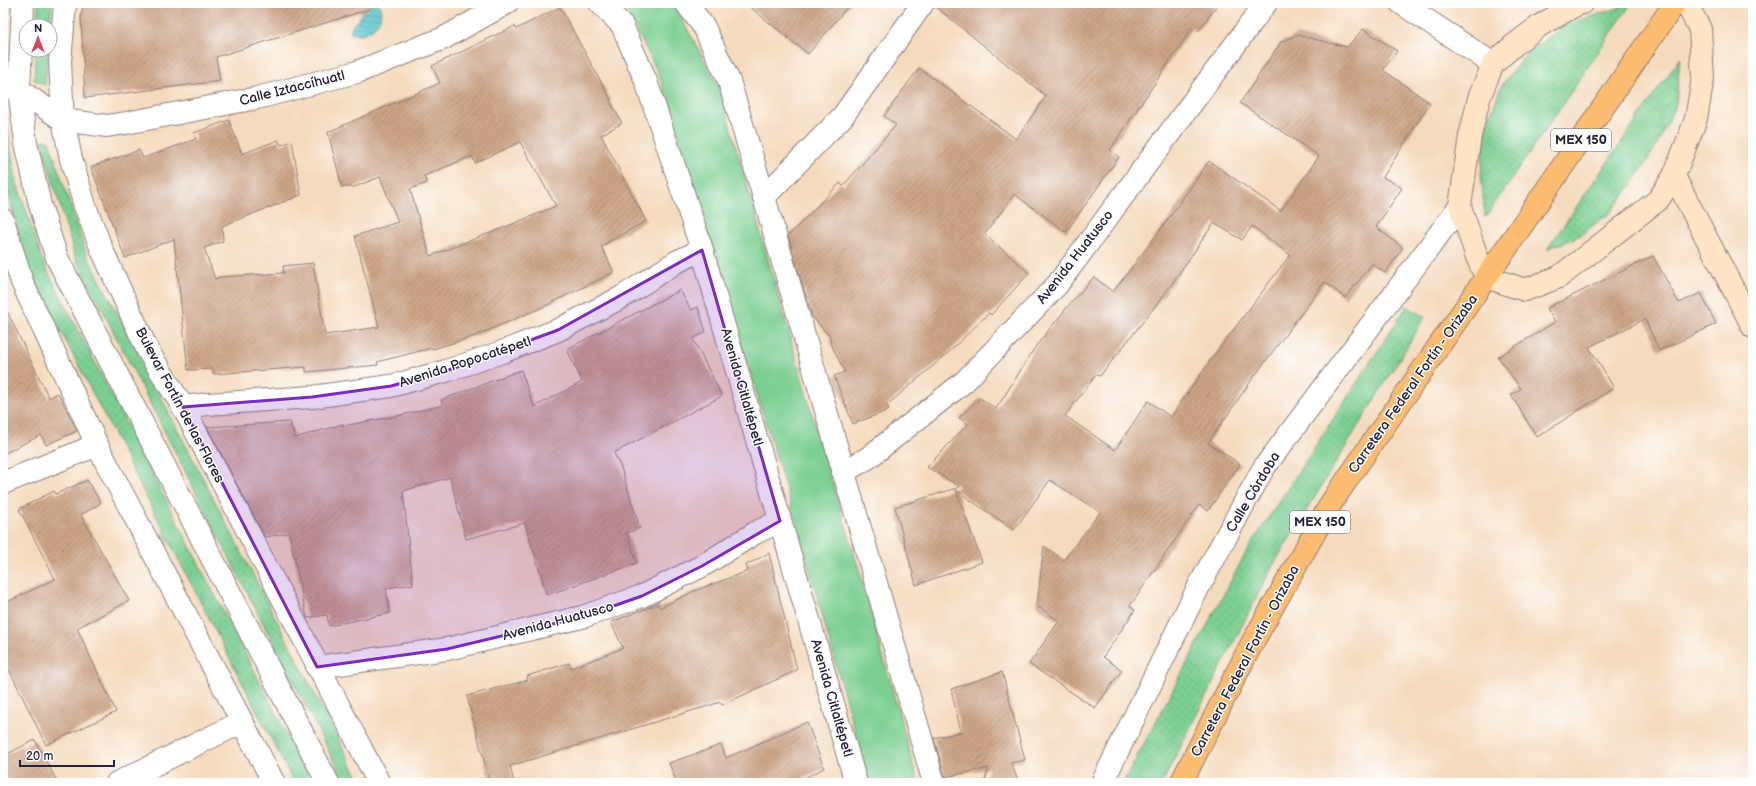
<svg xmlns="http://www.w3.org/2000/svg" width="1756" height="786" font-family="'Balsamiq Sans',sans-serif">
  <style>
    .grass { fill: url(#grass-dots); stroke: #4e7866 }
    .green { fill: #7bcf92; stroke: #4e7866 }
    .water { fill: url(#water-rules); stroke: #3e7584 }
    .building { fill: url(#building-hatch); fill-rule: evenodd }
    .lines { fill: none; stroke-linecap: round; stroke-linejoin: round }
    .street-casing { stroke: #8c7e7c; stroke-width: 24 }
    .secondary-casing { stroke: #8c7e7c; stroke-width: 24 }
    .primary-casing { stroke: #8c7e7c; stroke-width: 24 }
    .street { stroke: #fff; stroke-width: 22 }
    .secondary { stroke: #ffe4c6; stroke-width: 22 }
    .primary { stroke: #febc70; stroke-width: 22 }
    .marked { fill: #7b2cbf; fill-opacity: 0.2; stroke: #7b2cbf; stroke-width: 3; stroke-linejoin: round }
    .labels { text-anchor: middle; dominant-baseline: central; stroke-width: 3; stroke-linejoin: round; paint-order: stroke }
    .shield { fill: #fff; stroke: #646476; stroke-width: 1 }
    .shield-label { font-size: 13px; font-weight: bold; fill: #22223b }
    .street-label { font-size: 14px; fill: #22223b; stroke: #fff }
  </style>
  <defs>
    <pattern id="grass-dots" width="8" height="8" patternUnits="userSpaceOnUse"><rect width="8" height="8" fill="#7bcf92"/><path d="M2 2h.1M6 6h.1" fill="none" stroke="#6ab17f" stroke-width="1.8" stroke-linecap="round"/></pattern>
    <pattern id="water-rules" width="6" height="5" patternUnits="userSpaceOnUse"><rect width="6" height="5" fill="#5bc8ce"/><path d="M0 2.5h6" fill="none" stroke="#4ba2a8"/></pattern>
    <pattern id="building-hatch" width="6" height="6" patternUnits="userSpaceOnUse"><rect width="6" height="6" fill="#cea688"/><path d="M-1 1l2-2M0 6l6-6M5 7l2-2" fill="none" stroke="#a78770"/></pattern>
  </defs>
  <rect width="100%" height="100%" fill="#fff"/>
  <filter id="ink" filterUnits="userSpaceOnUse"><feTurbulence type="fractalNoise" baseFrequency=".025" numOctaves="2"/><feDisplacementMap in="SourceGraphic" scale="8" xChannelSelector="R" yChannelSelector="G"/><feConvolveMatrix kernelMatrix="1 2 1 2 8 2 1 2 1" color-interpolation-filters="sRGB"/></filter>
  <filter id="wash" filterUnits="userSpaceOnUse"><feTurbulence type="fractalNoise" baseFrequency=".012" numOctaves="4" result="noise"/><feDisplacementMap in="SourceGraphic" scale="16" xChannelSelector="R" yChannelSelector="G"/><feGaussianBlur stdDeviation="0.9" result="paint"/><feColorMatrix in="noise" values="0 0 0 0 0 0 0 0 0 0 0 0 0 0 0 0 0 1.4 0 .05"/><feComposite in="paint" operator="in"/></filter>
  <g filter="url(#wash)">
    <rect width="100%" height="100%" fill="#f5dbbe"/>
    <!-- grass -->
    <g class="grass">
      <path d="M 38,3 L 52,3 L 50,27 L 37,26 Z"/>
      <path d="M 1631,4 L 1485,218 L 1481,173 L 1486,126 L 1502,85 L 1527,53 L 1565,25 Z"/>
      <path d="M 36,50 L 48,50 L 45,85 L 34,80 Z"/>
      <path d="M 1680,58 L 1676,104 L 1659,141 L 1634,182 L 1611,212 L 1579,236 L 1547,249 Z"/>
      <path d="M 3,100 L 16,180 L 43,262 L 312,783 L 294,783 L 26,264 L 3,171 Z"/>
      <path d="M 41,140 L 49,141 L 86,253 L 361,783 L 345,783 L 75,257 Z"/>
      <path d="M 1407,306 L 1425,317 L 1272,567 L 1162,783 L 1123,783 L 1248,549 Z"/>
    </g>
    <!-- green -->
    <path class="green" d="M 620,3 L 673,3 L 719,87 L 817,432 L 860,573 L 918,783 L 869,783 L 797,525 L 659,74 L 626,10 Z"/>
    <!-- water -->
    <path class="water" d="M 363,3 L 379,3 C 387,21 368,40 351,32 C 351,20 363,24 363,3 Z"/>
    <g id="blocks">
      <!-- building -->
      <g class="building">
        <path d="M 84,3 L 370,3 L 370,9 L 216,57 L 220,81 L 85,98 L 81,16 Z"/>
        <path d="M 745,3 L 851,3 L 808,54 Z"/>
        <path d="M 935,3 L 1219,3 L 1197,32 L 1192,28 L 1110,150 L 1119,157 L 1066,232 L 1014,194 L 985,234 L 1029,273 L 991,315 L 989,313 L 947,354 L 887,405 L 889,410 L 853,424 L 834,376 L 845,372 L 831,344 L 830,337 L 812,316 L 788,236 L 840,183 L 843,186 L 896,125 L 884,116 L 919,68 L 1016,139 L 1046,96 L 935,6 Z"/>
        <path d="M 560,7 L 611,100 L 610,101 L 622,123 L 601,135 L 646,221 L 601,246 L 614,272 L 543,307 L 475,336 L 433,349 L 432,348 L 377,362 L 378,365 L 306,372 L 306,367 L 214,374 L 213,369 L 188,370 L 174,239 L 125,258 L 91,167 L 139,150 L 143,158 L 196,139 L 194,133 L 229,120 L 242,154 L 278,140 L 281,145 L 292,141 L 301,195 L 222,226 L 223,241 L 204,248 L 215,279 L 221,277 L 284,273 L 283,266 L 313,263 L 325,335 L 379,327 L 355,236 L 398,222 L 380,177 L 354,187 L 342,187 L 328,132 L 440,83 L 432,66 L 515,26 L 516,29 ZM 520,142 L 556,206 L 508,226 L 430,256 L 410,189 L 427,183 L 424,176 L 472,156 L 475,163 Z"/>
        <path d="M 1363,29 L 1397,51 L 1383,70 L 1430,103 L 1383,177 L 1402,188 L 1376,227 L 1403,248 L 1385,273 L 1372,264 L 1345,298 L 1325,282 L 1253,378 L 1208,443 L 1240,464 L 1208,511 L 1199,505 L 1130,606 L 1135,610 L 1103,657 L 1122,670 L 1095,708 L 1029,664 L 1059,621 L 1037,606 L 1044,546 L 1064,560 L 1100,512 L 1050,480 L 1014,530 L 956,490 L 982,562 L 916,585 L 895,507 L 960,487 L 927,467 L 968,424 L 959,418 L 980,398 L 996,409 L 1036,346 L 1069,305 L 1094,277 L 1113,292 L 1167,221 L 1209,161 L 1281,211 L 1319,156 L 1240,103 L 1281,42 L 1297,35 L 1347,47 ZM 1214,223 L 1242,240 L 1252,226 L 1290,255 L 1215,354 L 1171,417 L 1148,401 L 1115,450 L 1065,416 L 1096,375 L 1100,376 L 1164,295 Z"/>
        <path d="M 1653,256 L 1679,303 L 1701,293 L 1716,324 L 1659,351 L 1645,319 L 1589,347 L 1614,388 L 1537,437 L 1511,395 L 1521,389 L 1498,357 L 1555,322 L 1547,308 Z"/>
        <path d="M 680,290 L 691,310 L 698,307 L 706,332 L 693,339 L 722,396 L 614,453 L 621,468 L 640,528 L 627,533 L 637,563 L 547,595 L 525,523 L 466,539 L 450,477 L 403,491 L 413,584 L 386,588 L 390,613 L 329,626 L 327,615 L 307,618 L 289,533 L 265,537 L 207,427 L 290,422 L 295,438 L 343,424 L 343,426 L 402,415 L 443,405 L 441,400 L 521,370 L 534,407 L 582,382 L 567,349 Z"/>
        <path d="M 3,303 L 49,398 L 58,393 L 77,431 L 46,445 L 41,435 L 3,454 Z"/>
        <path d="M 87,480 L 101,503 L 81,515 L 129,601 L 77,628 L 116,712 L 46,745 L 3,657 L 3,604 L 55,579 L 19,509 L 54,491 L 56,494 Z"/>
        <path d="M 769,553 L 797,670 L 722,705 L 721,702 L 510,766 L 514,783 L 490,783 L 467,696 L 528,680 L 527,676 L 569,663 L 571,668 L 623,648 L 611,622 L 658,604 L 660,608 L 694,591 L 748,571 L 746,565 Z"/>
        <path d="M 1002,672 L 1025,760 L 1011,763 L 1019,783 L 984,783 L 989,768 L 945,777 L 934,738 L 961,732 L 951,689 Z"/>
        <path d="M 807,722 L 824,768 L 795,783 L 670,783 L 676,781 L 669,763 L 721,745 L 726,758 Z"/>
        <path d="M 35,740 L 58,783 L 3,783 L 3,756 Z"/>
      </g>
    </g>
  </g>
  <g filter="url(#ink)">
    <use href="#blocks" fill-opacity="0" stroke="#8c7e7c" stroke-width="1"/>
    <g class="lines">
      <!-- street casing -->
      <g class="street-casing">
        <g id="street">
          <path d="M 23,3 L 19,90 L 26,143 L 40,205 L 57,258 L 328,783"/>
          <path d="M 65,3 L 60,62 L 63,120 L 71,159 L 85,206 L 102,250 L 148,351 L 183,407 L 379,783"/>
          <path d="M 600,3 L 622,25 L 646,81 L 702,250 L 856,783"/>
          <path d="M 686,3 L 704,27 L 729,81 L 764,197 L 934,783"/>
          <path d="M 1401,3 L 1493,64"/>
          <path d="M 3,85 L 19,90 L 63,120 L 107,126 L 126,123 L 257,98 L 357,72 L 444,38 L 507,3"/>
          <path d="M 764,197 L 843,116 L 923,3"/>
          <path d="M 3,220 L 22,282 L 97,445 L 274,783"/>
          <path d="M 183,407 L 208,404 L 312,397 L 391,386 L 446,371 L 502,352 L 558,330 L 622,297 L 676,262 L 702,250"/>
          <path d="M 843,472 L 868,458 L 964,382 L 1057,285 L 1266,3"/>
          <path d="M 3,483 L 97,445"/>
          <path d="M 317,667 L 447,649 L 582,617 L 642,596 L 702,566 L 755,533 L 780,521"/>
          <path d="M 117,783 L 242,722"/>
          <path d="M 1102,783 L 1198,588 L 1263,469 L 1460,206"/>
        </g>
      </g>
      <!-- secondary casing -->
      <g class="secondary-casing">
        <g id="secondary">
          <path d="M 1582,3 L 1576,5 L 1539,26 L 1514,45 L 1493,64 L 1479,98 L 1470,136 L 1460,206 L 1477,257 L 1486,277 L 1525,290 L 1559,277 L 1658,200 L 1674,176 L 1696,119 L 1703,78 L 1700,29 L 1686,3"/>
          <path d="M 1674,176 L 1753,327"/>
        </g>
      </g>
      <!-- primary casing -->
      <g class="primary-casing">
        <path id="primary" d="M 1181,783 L 1250,647 L 1333,500 L 1675,3"/>
      </g>
      <!-- street -->
      <use href="#street" class="street"/>
      <!-- secondary -->
      <use href="#secondary" class="secondary"/>
      <!-- primary -->
      <use href="#primary" class="primary"/>
    </g>
  </g>
  <!-- marked area -->
  <path class="marked" d="M 702,250 L 780,521 L 702,566 L 642,596 L 582,617 L 447,649 L 317,667 L 183,407 L 312,397 L 391,386 L 446,371 L 558,330 Z"/>
  <g class="labels">
    <!-- shield labels -->
    <g class="shield">
      <rect x="1551" y="129" width="60" height="22" rx="3"/>
      <rect x="1290" y="511" width="60" height="22" rx="3"/>
    </g>
    <g class="shield-label">
      <text x="1581" y="140">MEX 150</text>
      <text x="1320" y="522">MEX 150</text>
    </g>
    <!-- street labels -->
    <g class="street-label">
      <text transform="translate(292 88) rotate(-14)">Calle Iztaccíhuatl</text>
      <text transform="translate(1075 257) rotate(-52)">Avenida Huatusco</text>
      <text transform="translate(465 362) rotate(-18)">Avenida Popocatépetl</text>
      <text transform="translate(1413 384) rotate(-55)">Carretera Federal Fortín - Orizaba</text>
      <text transform="translate(742 387) rotate(74)">Avenida Citlaltépetl</text>
      <text transform="translate(180 405) rotate(62)">Bulevar Fortín de las Flores</text>
      <text transform="translate(1253 492) rotate(-59)">Calle Córdoba</text>
      <text transform="translate(558 621) rotate(-15)">Avenida Huatusco</text>
      <text transform="translate(1245 661) rotate(-62)">Carretera Federal Fortín - Orizaba</text>
      <text transform="translate(832 698) rotate(74)">Avenida Citlaltépetl</text>
    </g>
  </g>
  <!-- margin -->
  <rect width="1756" height="786" fill="none" stroke="#fff" stroke-width="16"/>
  <!-- north arrow -->
  <g transform="translate(38 38)"><circle r="19" fill="#ffffff" stroke="#a7a7b1"/>
  <path d="M0-3L7 15L0 10L-7 15Z" fill="#d1495b"/>
  <text y="-6" font-size="11" font-weight="bold" text-anchor="middle" fill="#22223b">N</text>
  </g>
  <!-- scale -->
  <path d="M20 760v6h94v-6" fill="none" stroke="#22223b" stroke-width="2"/>
  <text x="26" y="760" font-size="12" fill="#22223b" stroke="#ffffff" stroke-width="3" paint-order="stroke">20 m</text>
</svg>
